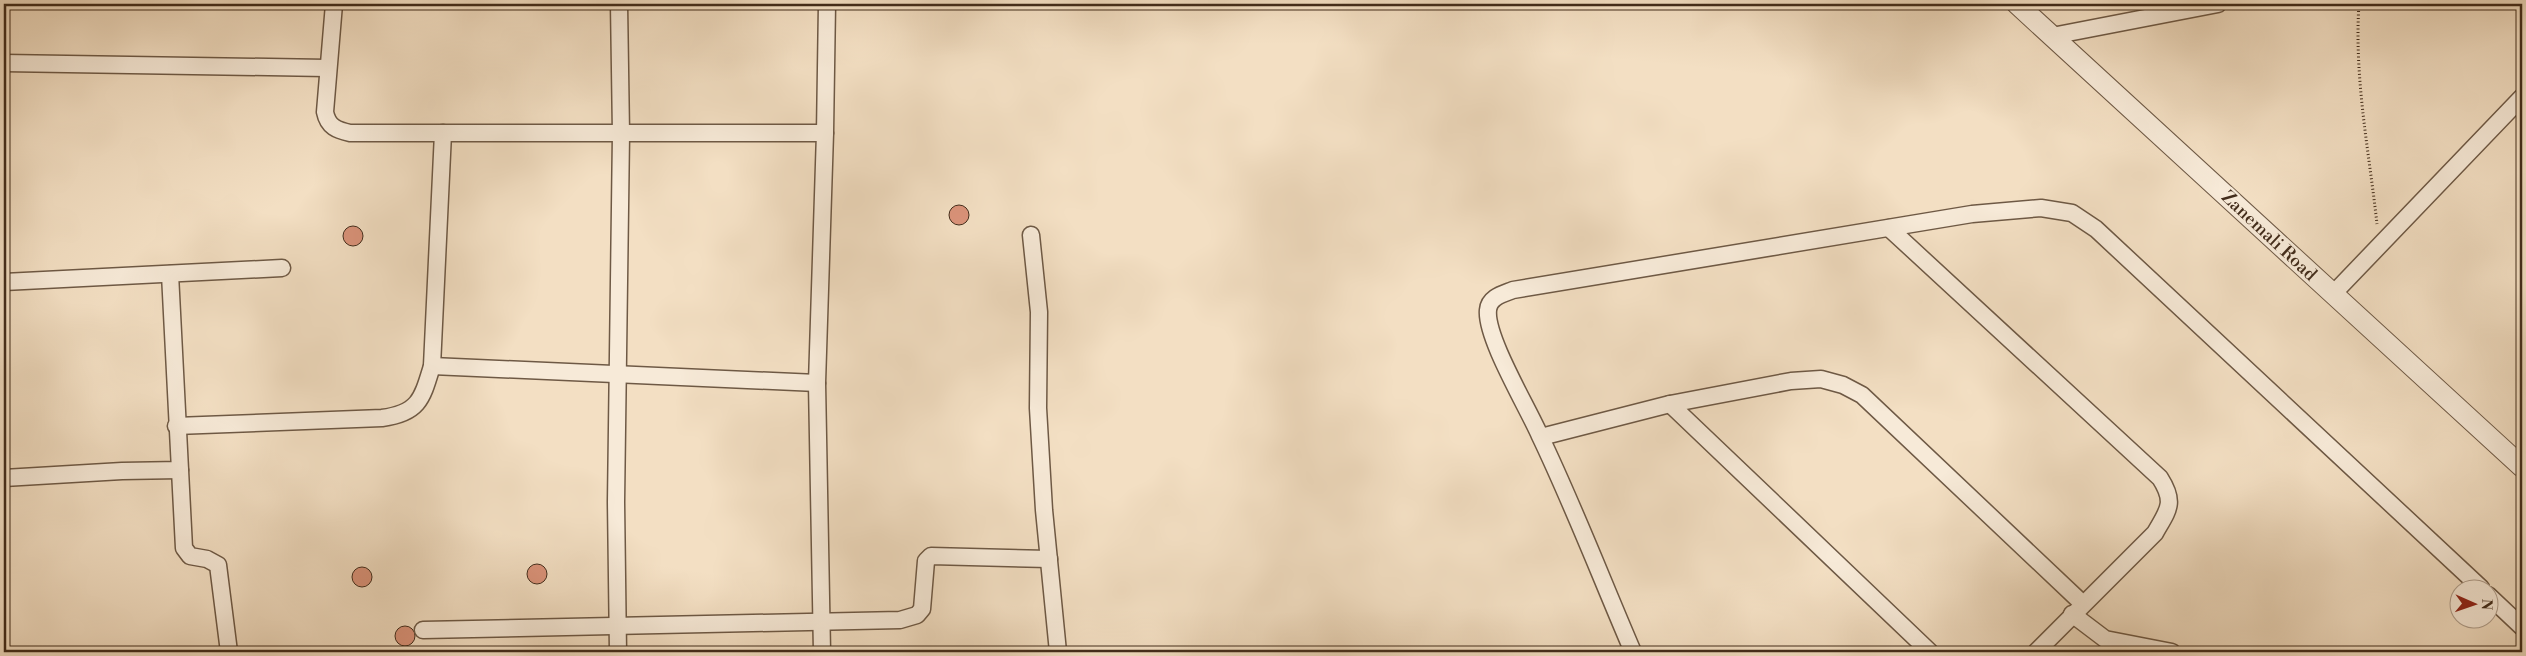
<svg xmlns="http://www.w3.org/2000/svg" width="2526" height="656" font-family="'Libre Bodoni',serif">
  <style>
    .building { fill: #db937a; stroke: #422c1b }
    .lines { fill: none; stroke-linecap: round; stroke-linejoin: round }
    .minor-casing { stroke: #6e5945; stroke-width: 19 }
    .tertiary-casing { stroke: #6e5945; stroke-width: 22 }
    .path { stroke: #422c1b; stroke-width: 3; stroke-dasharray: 1 2.5; stroke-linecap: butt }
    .minor { stroke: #f7ead8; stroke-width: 16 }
    .tertiary { stroke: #f7ead8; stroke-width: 20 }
    .labels { text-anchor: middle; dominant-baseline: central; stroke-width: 4.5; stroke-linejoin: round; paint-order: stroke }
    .street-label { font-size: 18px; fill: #422c1b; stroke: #f7ead8 }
  </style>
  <rect width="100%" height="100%" fill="#f3dfc3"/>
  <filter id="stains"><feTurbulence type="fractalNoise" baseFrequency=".004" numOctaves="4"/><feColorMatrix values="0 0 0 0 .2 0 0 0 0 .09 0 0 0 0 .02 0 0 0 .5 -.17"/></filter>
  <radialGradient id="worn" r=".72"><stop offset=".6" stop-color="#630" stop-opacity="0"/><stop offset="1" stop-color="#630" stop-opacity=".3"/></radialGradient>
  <!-- building -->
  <g class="building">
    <circle cx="959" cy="215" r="10"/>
    <circle cx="353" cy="236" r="10"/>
    <circle cx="537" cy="574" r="10"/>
    <circle cx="362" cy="577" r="10"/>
    <circle cx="405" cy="636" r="10"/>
  </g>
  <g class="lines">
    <!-- minor casing -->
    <g class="minor-casing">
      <g id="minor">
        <path d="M 334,4 L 325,112 C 328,127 337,130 350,133 L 825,133"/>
        <path d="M 2052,36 L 2218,4"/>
        <path d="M 4,63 L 327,68"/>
        <path d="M 1889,228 L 2160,478 C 2176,503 2168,510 2155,533 L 2036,652"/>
        <path d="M 1031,235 L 1039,312 L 1038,408 L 1044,510 L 1058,652"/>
        <path d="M 4,282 L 282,268"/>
        <path d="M 2333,294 L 2522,97"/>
        <path d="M 432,366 L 817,383"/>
        <path d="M 1670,404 L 1930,652"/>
        <path d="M 176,426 L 382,418 C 419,413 422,399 432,366 L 443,133"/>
        <path d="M 1541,437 L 1670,404 L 1791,381 L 1821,379 L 1843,385 L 1862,395 L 2083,604"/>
        <path d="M 180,470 L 184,548 L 190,556 L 207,559 L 218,565 L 229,652"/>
        <path d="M 4,478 L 122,471 L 180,470 L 170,274"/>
        <path d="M 2488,595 L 2522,627"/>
        <path d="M 2072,614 L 2105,639 L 2172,652"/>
        <path d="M 423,630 L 900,620 L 917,615 L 922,609 L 926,561 L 931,556 L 1049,559"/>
        <path d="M 618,652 L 616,502 L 621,134 L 619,4"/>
        <path d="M 822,652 L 817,383 L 825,133 L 827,4"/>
        <path d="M 1633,652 C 1602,580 1574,507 1540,436 C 1528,408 1485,337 1488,310 C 1489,297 1503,294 1513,290 L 1972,214 L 2041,208 L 2072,213 L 2096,229 L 2481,588"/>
      </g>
    </g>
    <!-- tertiary casing -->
    <g class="tertiary-casing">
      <path id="tertiary" d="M 2017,4 L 2522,467"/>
    </g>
    <!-- path -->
    <path class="path" d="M 2359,4 C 2354,78 2369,151 2377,224"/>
    <!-- minor -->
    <use href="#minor" class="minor"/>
    <!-- tertiary -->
    <use href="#tertiary" class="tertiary"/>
  </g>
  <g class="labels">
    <!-- street labels -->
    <g class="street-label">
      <text transform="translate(2269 236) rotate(43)">Zanemali Road</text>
    </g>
  </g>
  <!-- margin -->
  <rect width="2526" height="656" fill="none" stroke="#f3dfc3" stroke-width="20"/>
  <rect x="5" y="5" width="2516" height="646" fill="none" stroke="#422c1b" stroke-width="2.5"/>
  <rect x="10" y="10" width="2506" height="636" fill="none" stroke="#422c1b"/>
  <!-- north arrow -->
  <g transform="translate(2474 604) rotate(92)"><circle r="24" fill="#f7ead8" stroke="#af9e8c"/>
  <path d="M0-4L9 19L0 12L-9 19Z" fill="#8f2418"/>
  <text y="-8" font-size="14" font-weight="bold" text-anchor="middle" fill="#422c1b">N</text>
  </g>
  <rect width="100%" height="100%" filter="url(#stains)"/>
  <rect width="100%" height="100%" fill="url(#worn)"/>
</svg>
